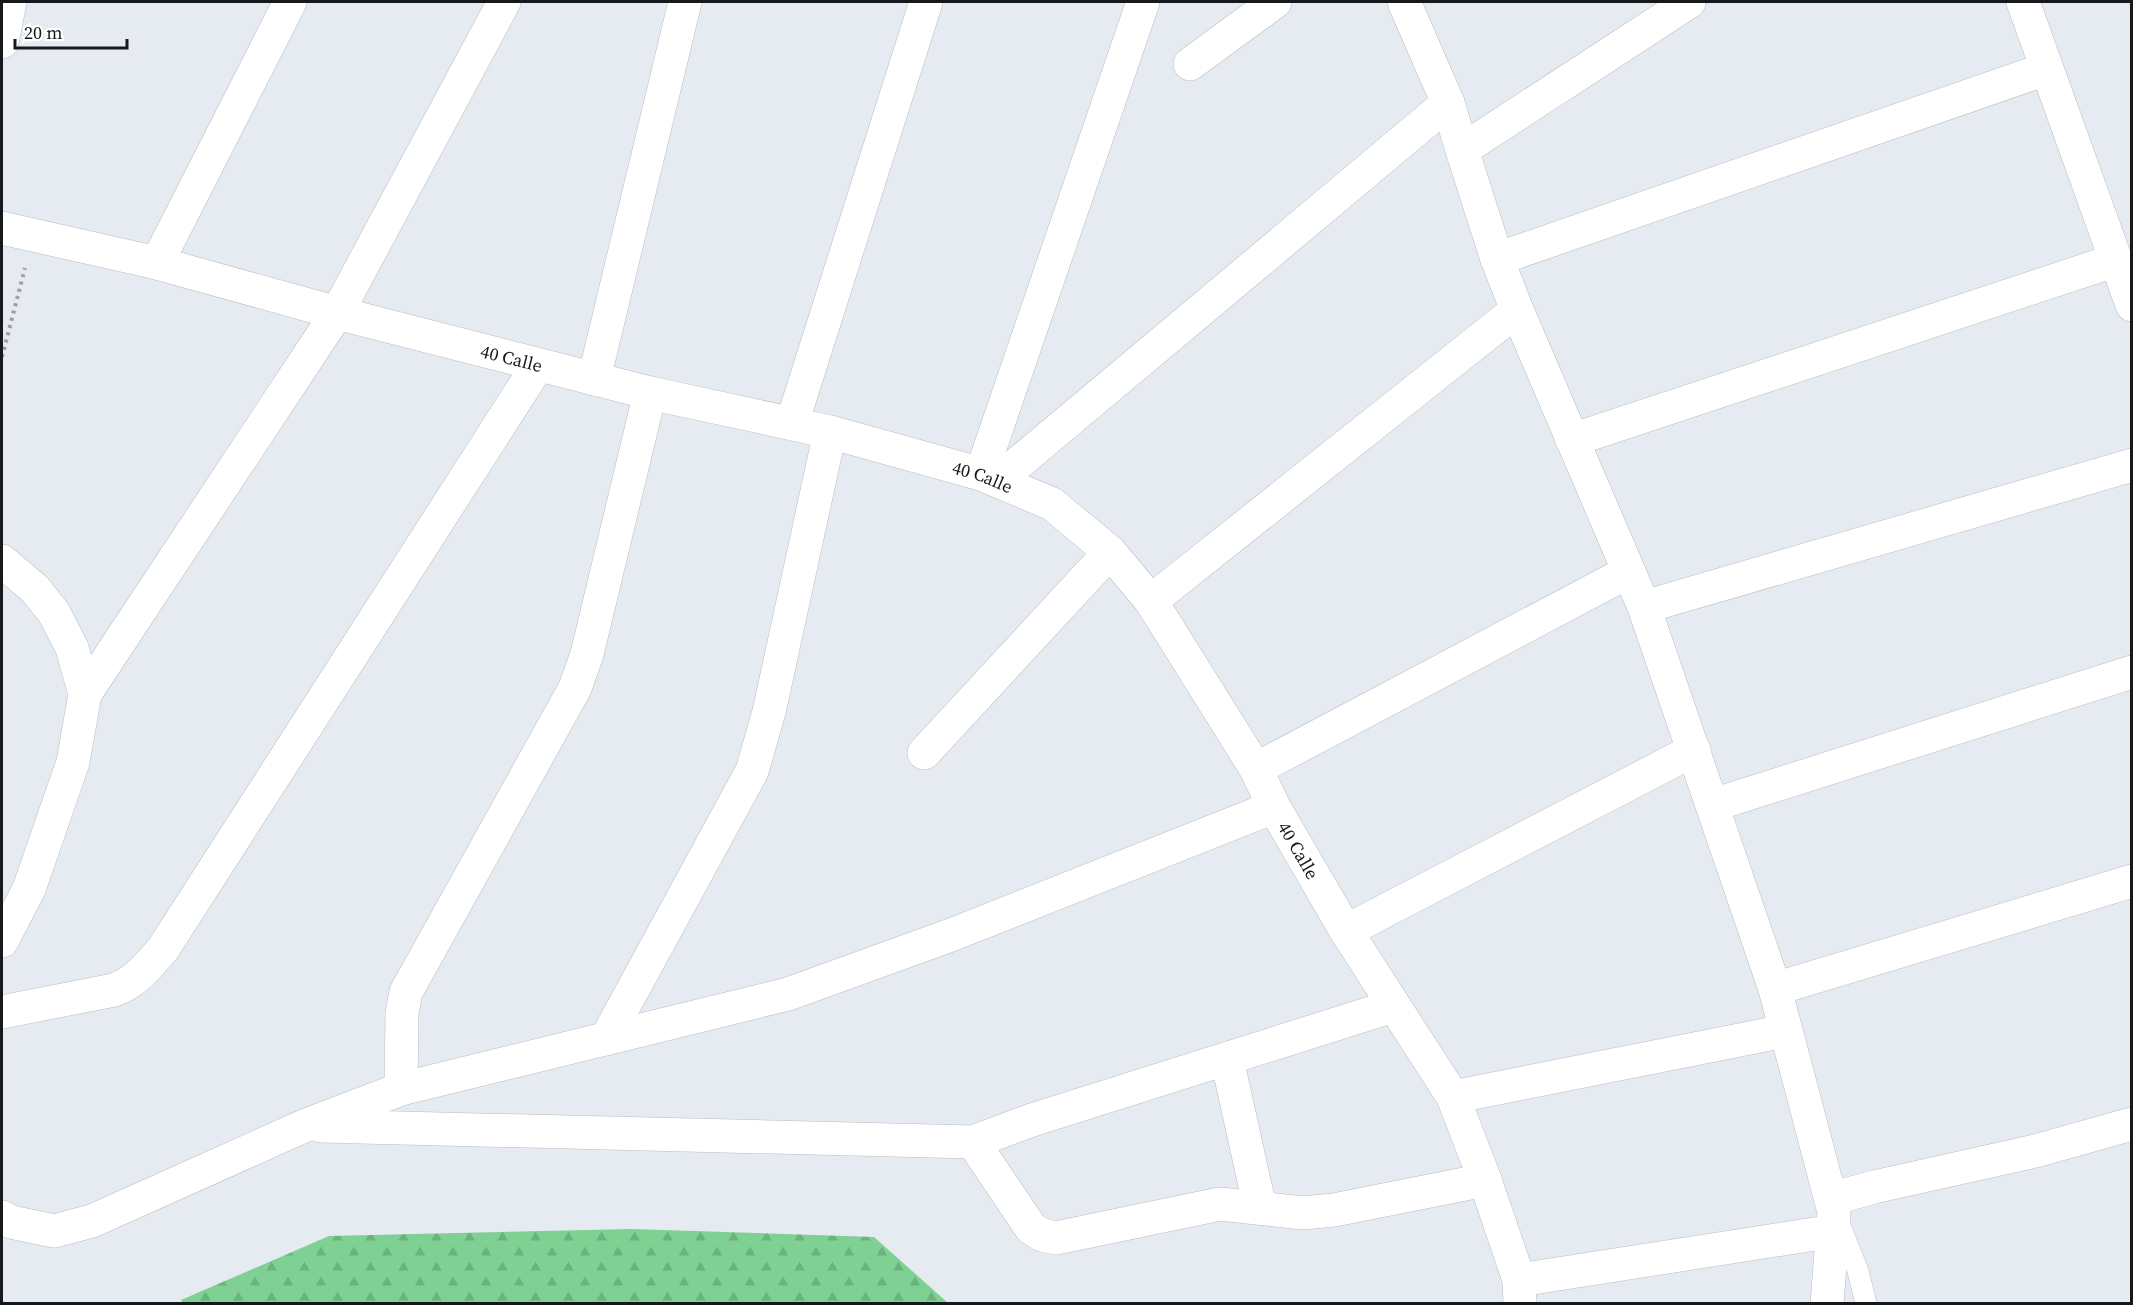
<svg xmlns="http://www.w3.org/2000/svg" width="2133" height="1305" font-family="'Source Serif 4',serif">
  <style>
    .forest { fill: url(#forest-firs) }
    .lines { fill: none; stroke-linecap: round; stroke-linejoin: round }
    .service-casing { stroke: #b8bdc2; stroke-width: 22 }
    .minor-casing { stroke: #b8bdc2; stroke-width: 34 }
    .tertiary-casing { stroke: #b8bdc2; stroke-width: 34 }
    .path { stroke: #9ca0a4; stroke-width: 4; stroke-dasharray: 3 4.5; stroke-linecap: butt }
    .service { stroke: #fff; stroke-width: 21 }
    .minor { stroke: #fff; stroke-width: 33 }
    .tertiary { stroke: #fff; stroke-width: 33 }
    .labels { text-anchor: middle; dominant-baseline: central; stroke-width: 6; stroke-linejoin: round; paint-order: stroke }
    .street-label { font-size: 18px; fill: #16181a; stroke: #fff }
  </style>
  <defs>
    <pattern id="forest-firs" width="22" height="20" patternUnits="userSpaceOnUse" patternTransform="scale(1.5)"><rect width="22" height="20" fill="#7ed093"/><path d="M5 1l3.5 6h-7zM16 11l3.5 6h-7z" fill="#6cb27e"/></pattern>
  </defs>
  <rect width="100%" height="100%" fill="#e6ebf1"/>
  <!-- forest -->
  <path class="forest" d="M 632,1229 L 874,1237 L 948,1303 L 183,1304 L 181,1300 L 329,1236 Z"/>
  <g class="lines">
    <!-- service casing -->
    <g class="service-casing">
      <path id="service" d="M 1838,1221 L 1858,1271 L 1866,1304"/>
    </g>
    <!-- minor casing -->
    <g class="minor-casing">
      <g id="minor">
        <path d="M 2023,2 L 2132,305"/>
        <path d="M 2,42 L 10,2"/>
        <path d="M 1190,64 L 1275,2"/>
        <path d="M 1462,150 L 1689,2"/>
        <path d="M 1497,259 L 2046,69"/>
        <path d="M 157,263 L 290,2"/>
        <path d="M 594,379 L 685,2"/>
        <path d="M 792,423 L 926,2"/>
        <path d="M 1572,440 L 2116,260"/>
        <path d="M 981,474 L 1143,2"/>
        <path d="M 998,480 L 1448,103"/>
        <path d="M 1151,601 L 1517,310"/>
        <path d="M 1644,607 L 2132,465"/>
        <path d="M 85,694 L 337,313 L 504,2"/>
        <path d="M 924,753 L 1110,552"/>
        <path d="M 1256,769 L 1628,572"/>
        <path d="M 1713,805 L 2132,672"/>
        <path d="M 1346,931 L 1694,750"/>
        <path d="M 1775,989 L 2132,881"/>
        <path d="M 2,1012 L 114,990 C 136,982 148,966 163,949 L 538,365"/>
        <path d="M 606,1039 L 752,771 L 769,712 L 830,432"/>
        <path d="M 1227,1059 L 1260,1208"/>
        <path d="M 401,1089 L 402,1013 L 406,992 L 575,688 L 587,654 L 650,393"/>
        <path d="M 1453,1097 L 1785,1031"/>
        <path d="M 321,1126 L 973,1142 L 1032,1120 L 1393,1006"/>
        <path d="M 973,1142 L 1031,1228 L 1042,1235 L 1056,1238 L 1220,1204 L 1303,1213 L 1334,1210 L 1485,1180"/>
        <path d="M 1831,1199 L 1874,1187 L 2035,1151 L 2132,1124"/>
        <path d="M 2,1217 L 11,1222 L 54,1231 L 92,1221 L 304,1126 L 401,1089 L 788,994 L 951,935 L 1274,807"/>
        <path d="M 1519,1280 L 1834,1231"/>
      </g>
    </g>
    <!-- tertiary casing -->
    <g class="tertiary-casing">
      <g id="tertiary">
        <path d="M 1404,2 L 1448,103 L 1462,150 L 1497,259 L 1517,310 L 1644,607 L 1775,989 L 1834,1212 L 1827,1304"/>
        <path id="s1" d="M 2,228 L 157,263 L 337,313 L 650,393 L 830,432 L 981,474 L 1052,504 L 1110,552 L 1151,601 L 1256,769 L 1274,807 L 1346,931 L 1453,1097 L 1485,1180 L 1519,1280 L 1520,1304"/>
        <path d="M 2,561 L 35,589 L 54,613 L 72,648 L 85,694 L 73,762 L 29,889 L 2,941"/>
      </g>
    </g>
    <!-- path -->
    <path class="path" d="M 2,357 L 25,268"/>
    <!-- service -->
    <use href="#service" class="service"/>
    <!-- minor -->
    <use href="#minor" class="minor"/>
    <!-- tertiary -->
    <use href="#tertiary" class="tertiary"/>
  </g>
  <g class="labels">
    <!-- street labels -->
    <g class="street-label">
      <text stroke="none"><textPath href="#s1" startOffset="526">40 Calle</textPath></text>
      <text stroke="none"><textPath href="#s1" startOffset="1012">40 Calle</textPath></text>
      <text stroke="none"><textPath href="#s1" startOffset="1516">40 Calle</textPath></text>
    </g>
  </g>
  <!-- border -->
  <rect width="2133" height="1305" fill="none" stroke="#16181a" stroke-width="6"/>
  <!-- scale -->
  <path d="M15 39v9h112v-9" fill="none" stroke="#16181a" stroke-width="3"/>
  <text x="24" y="39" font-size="18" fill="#16181a" stroke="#ffffff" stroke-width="4.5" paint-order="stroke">20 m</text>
</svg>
